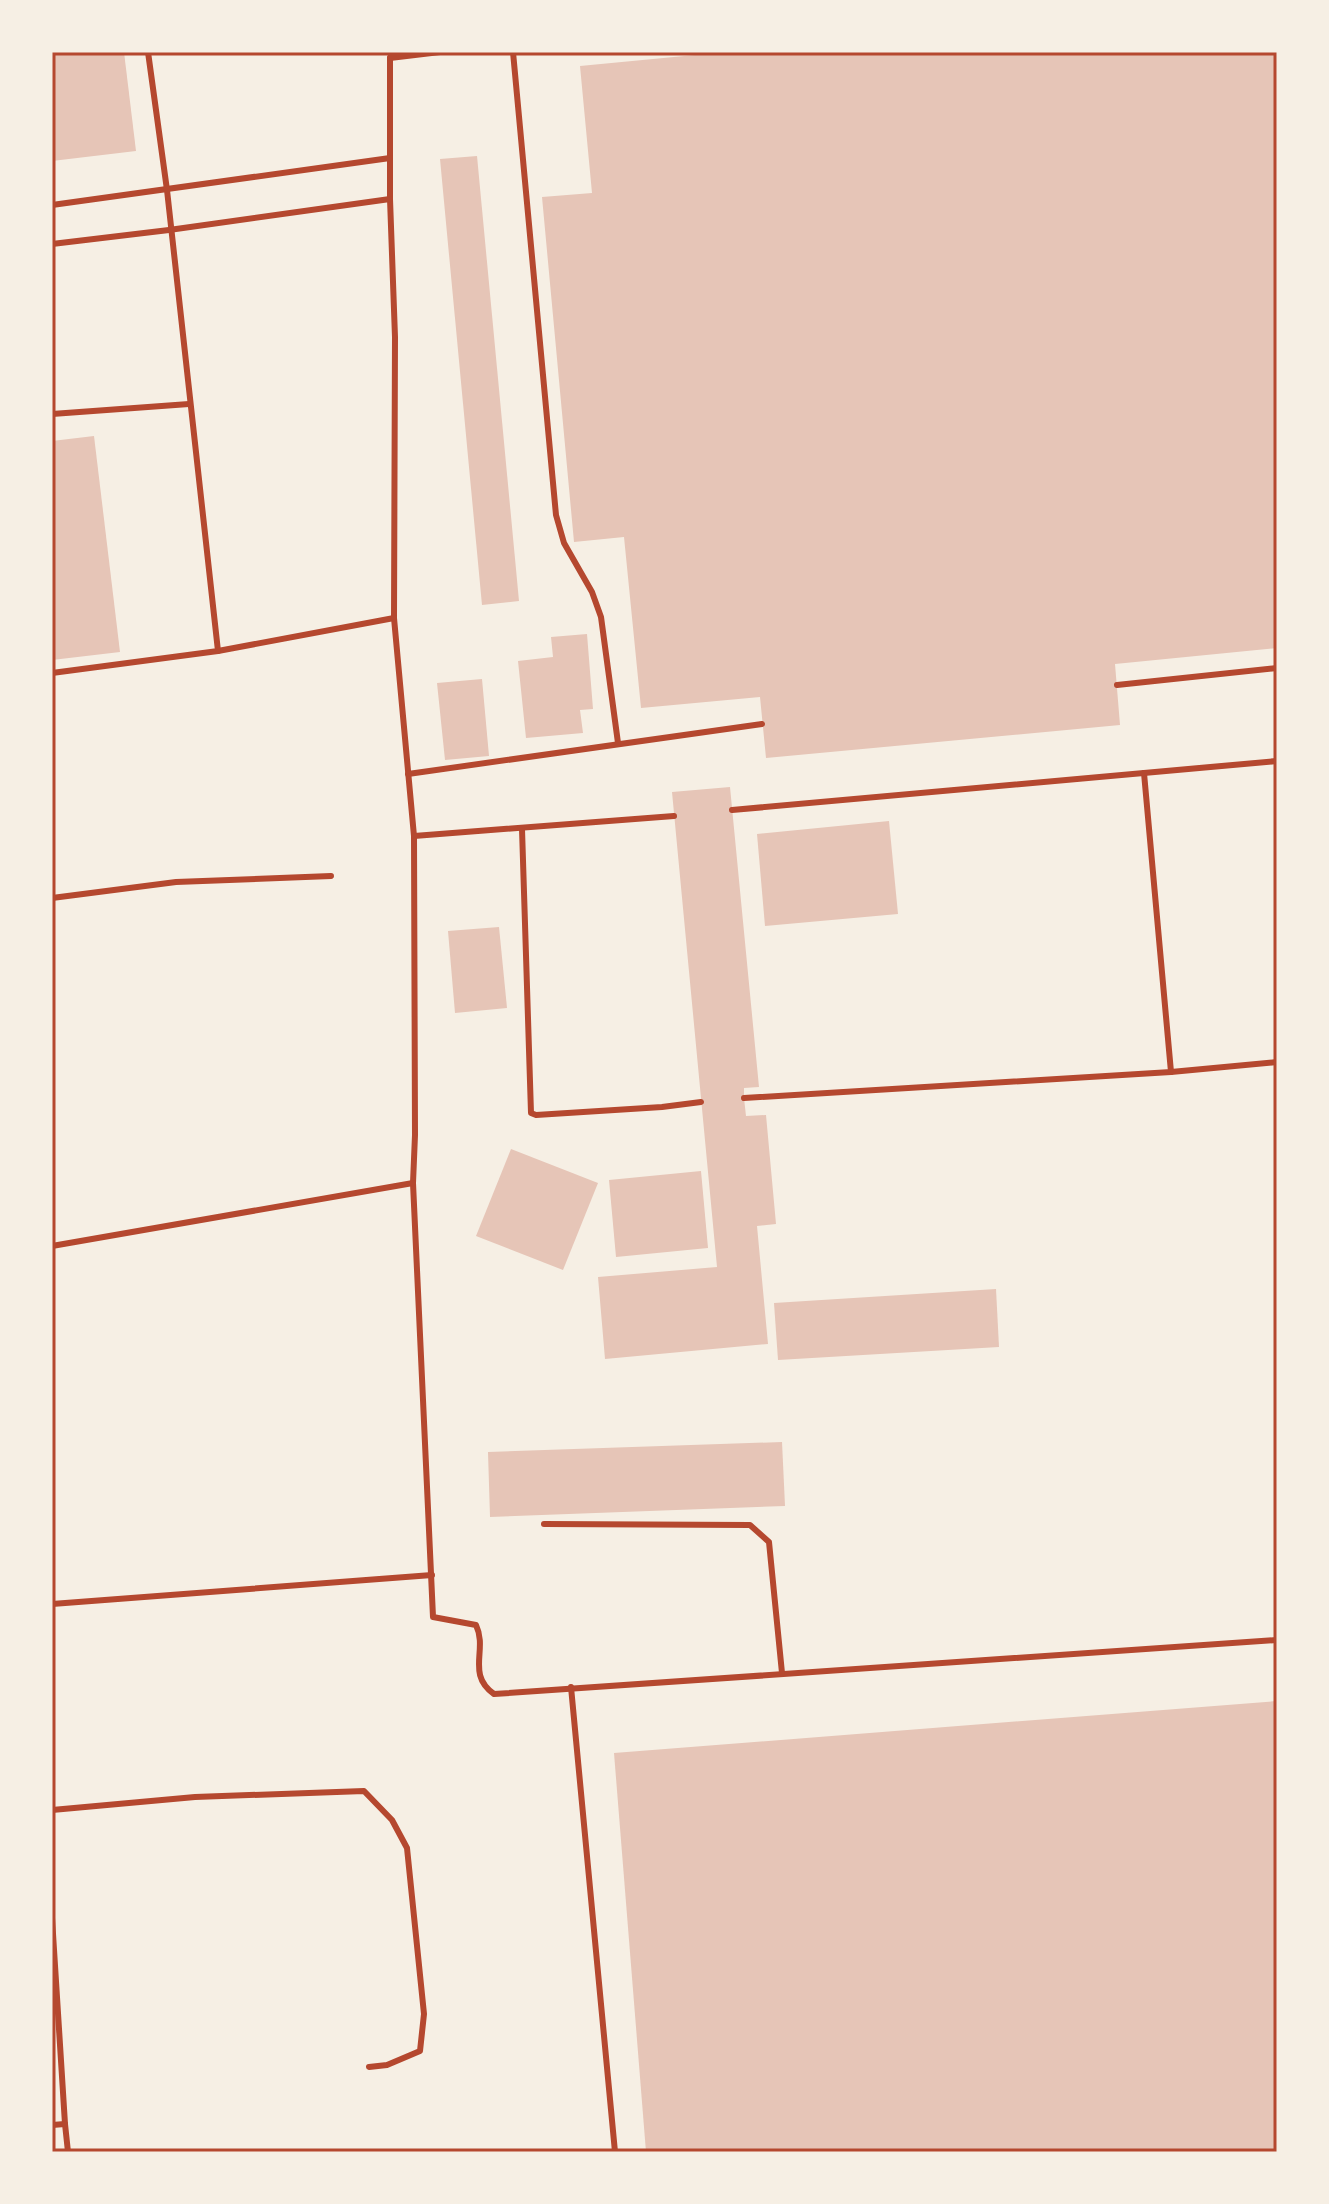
<svg xmlns="http://www.w3.org/2000/svg" width="1329" height="2204" font-family="'DejaVu Sans',sans-serif">
  <style>
    .building { fill: #e6c5b7 }
    .lines { fill: none; stroke-linecap: round; stroke-linejoin: round }
    .service { stroke: #b5482f; stroke-width: 6 }
    .neatline { fill: none; stroke: #b5482f; stroke-width: 3 }
  </style>
  <rect width="100%" height="100%" fill="#f6efe4"/>
  <!-- building -->
  <g class="building">
    <path d="M 52,52 L 124,52 L 136,151 L 52,161 Z"/>
    <path d="M 726,52 L 1277,52 L 1277,648 L 1115,664 L 1120,725 L 766,758 L 760,697 L 641,708 L 624,537 L 574,542 L 542,197 L 592,193 L 580,66 Z"/>
    <path d="M 477,156 L 519,601 L 482,605 L 440,159 Z"/>
    <path d="M 94,436 L 120,652 L 52,660 L 52,441 Z"/>
    <path d="M 587,634 L 593,709 L 580,710 L 583,733 L 526,738 L 518,661 L 553,657 L 551,637 Z"/>
    <path d="M 482,679 L 489,756 L 445,760 L 437,683 Z"/>
    <path d="M 730,787 L 759,1087 L 744,1088 L 744,1098 L 746,1116 L 766,1115 L 776,1224 L 757,1226 L 768,1344 L 605,1359 L 598,1277 L 717,1267 L 672,792 Z"/>
    <path d="M 889,821 L 898,914 L 765,926 L 757,834 Z"/>
    <path d="M 499,927 L 507,1008 L 455,1013 L 448,931 Z"/>
    <path d="M 511,1149 L 598,1183 L 563,1270 L 476,1236 Z"/>
    <path d="M 701,1171 L 708,1248 L 616,1257 L 609,1180 Z"/>
    <path d="M 996,1289 L 999,1347 L 778,1360 L 774,1303 Z"/>
    <path d="M 782,1442 L 785,1506 L 490,1517 L 488,1452 Z"/>
    <path d="M 1277,1701 L 1277,2152 L 646,2152 L 614,1753 Z"/>
  </g>
  <g class="lines">
    <!-- service -->
    <g class="service">
      <path d="M 392,52 L 390,58 L 390,199 L 395,337 L 394,618 L 414,836 L 415,1135 L 413,1183 L 433,1617 L 476,1625 C 488,1650 466,1674 494,1694 L 1277,1640"/>
      <path d="M 513,52 L 556,515 L 564,543 L 592,592 L 601,617 L 618,743"/>
      <path d="M 390,58 L 440,52"/>
      <path d="M 52,205 L 390,158"/>
      <path d="M 52,244 L 169,230 L 390,199"/>
      <path d="M 52,414 L 189,404"/>
      <path d="M 218,651 L 394,618"/>
      <path d="M 52,673 L 218,651 L 167,190 L 148,52"/>
      <path d="M 1117,685 L 1277,668"/>
      <path d="M 1144,773 L 1171,1072"/>
      <path d="M 408,774 L 762,724"/>
      <path d="M 732,810 L 1277,761"/>
      <path d="M 522,829 L 531,1113 L 536,1115 L 662,1107 L 701,1102"/>
      <path d="M 414,836 L 674,816"/>
      <path d="M 52,898 L 176,882 L 331,876"/>
      <path d="M 744,1098 L 1171,1072 L 1277,1062"/>
      <path d="M 52,1246 L 413,1183"/>
      <path d="M 544,1524 L 750,1525 L 769,1542 L 782,1673"/>
      <path d="M 52,1604 L 432,1575"/>
      <path d="M 571,1687 L 615,2152"/>
      <path d="M 52,1810 L 195,1797 L 364,1791 L 392,1820 L 407,1848 L 424,2014 L 420,2051 L 387,2065 L 369,2067"/>
      <path d="M 52,1918 L 65,2124 L 52,2125"/>
      <path d="M 65,2124 L 68,2152"/>
    </g>
  </g>
  <!-- border -->
  <rect width="1329" height="2204" fill="none" stroke="#f6efe4" stroke-width="108"/>
  <rect x="54" y="54" width="1221" height="2096" class="neatline"/>
</svg>
